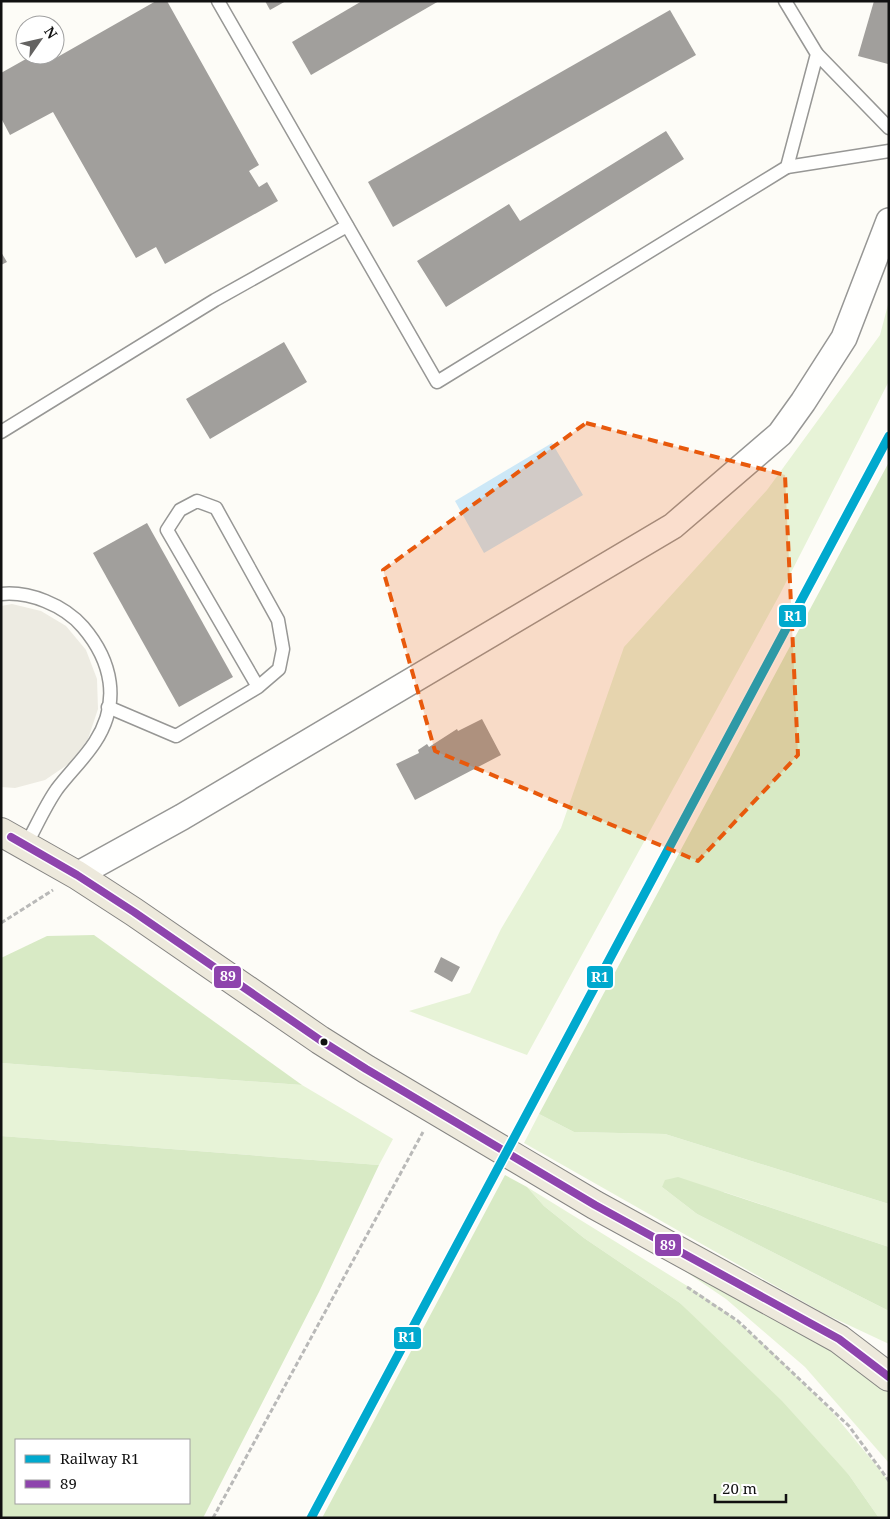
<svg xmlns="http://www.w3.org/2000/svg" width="890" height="1519" font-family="'Noto Serif',serif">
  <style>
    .green { fill: #e7f3d7 }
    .forest { fill: #d8eac5; fill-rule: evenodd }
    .plaza { fill: #edebe2 }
    .water { fill: #cde8f7 }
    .building { fill: #a19f9c }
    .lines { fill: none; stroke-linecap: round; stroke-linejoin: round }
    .service-casing { stroke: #979795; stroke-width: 15 }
    .minor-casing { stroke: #979795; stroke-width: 28 }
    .primary-casing { stroke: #858482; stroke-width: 30 }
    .path { stroke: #b9b9b8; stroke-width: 3; stroke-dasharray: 5 2.5; stroke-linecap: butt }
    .service { stroke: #fffffe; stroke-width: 12 }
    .minor { stroke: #fffffe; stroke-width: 25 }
    .primary { stroke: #ede9dc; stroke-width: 28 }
    .bus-1-casing { stroke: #fff; stroke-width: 11 }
    .bus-1 { stroke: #8e44ad; stroke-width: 8 }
    .rail-1-casing { stroke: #fff; stroke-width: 12 }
    .rail-1 { stroke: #00a9ce; stroke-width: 9 }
    .marked { fill: #e8590c; fill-opacity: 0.2; stroke: #e8590c; stroke-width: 4; stroke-dasharray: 10 6; stroke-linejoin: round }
    .bus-dot { fill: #111; stroke: #fff; stroke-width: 2 }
    .line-badge { stroke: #fff; stroke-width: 2 }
    .badge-label { font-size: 14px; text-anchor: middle; font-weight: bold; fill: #fff }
  </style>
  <rect width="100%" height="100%" fill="#fdfcf7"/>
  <!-- green -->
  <g class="green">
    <path d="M 889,301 L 889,381 L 780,594 L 527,1055 L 409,1011 L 470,993 L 501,929 L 561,828 L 624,647 L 767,490 L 880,335 Z"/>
    <path d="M 1,1063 L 302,1085 L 393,1139 L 379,1165 L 1,1136 Z"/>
    <path d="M 539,1114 L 574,1132 L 665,1134 L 889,1204 L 889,1247 L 724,1192 L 662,1187 L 697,1214 L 889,1311 L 889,1344 L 825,1314 L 524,1143 Z"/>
    <path d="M 527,1187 L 697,1292 L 730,1315 L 769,1349 L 833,1413 L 889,1481 L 889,1518 L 879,1518 L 849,1475 L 680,1303 L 584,1238 L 544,1206 Z"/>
    <path d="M 670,1261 L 843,1355 L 889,1388 L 889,1463 L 805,1367 L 726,1299 Z"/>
  </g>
  <!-- forest -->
  <g class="forest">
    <path d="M 889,462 L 889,1204 L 665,1134 L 574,1132 L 539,1114 Z"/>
    <path d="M 94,935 L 302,1085 L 1,1063 L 1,958 L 47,936 Z"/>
    <path d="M 1,1136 L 379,1165 L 319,1292 L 203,1518 L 1,1518 ZM 189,1440 L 189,1503 L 16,1503 L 16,1440 Z"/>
    <path d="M 505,1175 L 527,1187 L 544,1206 L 584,1238 L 680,1303 L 782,1401 L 849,1475 L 879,1518 L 322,1518 Z"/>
    <path d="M 678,1177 L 889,1247 L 889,1311 L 697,1214 L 662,1187 L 665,1180 Z"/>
  </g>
  <!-- plaza -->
  <path class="plaza" d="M 12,604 L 41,611 L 66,626 L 86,650 L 97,679 L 98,709 L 88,739 L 70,763 L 45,780 L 15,788 L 1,787 L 1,606 Z"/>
  <!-- water -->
  <path class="water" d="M 552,443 L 583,495 L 484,553 L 455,501 Z"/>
  <!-- building -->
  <g class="building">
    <path d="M 156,1 L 167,1 L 259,165 L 249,171 L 259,187 L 267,182 L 278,201 L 165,264 L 156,247 L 136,258 L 53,112 L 10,135 L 1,118 L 1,73 L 33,55 L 52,55 L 54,59 Z"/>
    <path d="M 265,1 L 286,1 L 270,10 Z"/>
    <path d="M 362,1 L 439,1 L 311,75 L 292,42 Z"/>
    <path d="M 874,1 L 889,1 L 888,64 L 858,56 Z"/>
    <path d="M 670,10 L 696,55 L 393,227 L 368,182 Z"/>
    <path d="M 666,131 L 684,159 L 446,307 L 417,261 L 509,204 L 520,221 Z"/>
    <path d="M 1,252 L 7,262 L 1,265 Z"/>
    <path d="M 284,342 L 307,382 L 210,439 L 186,399 Z"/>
    <path d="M 147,523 L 233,677 L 179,707 L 93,553 Z"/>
    <path d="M 482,719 L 501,755 L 415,800 L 396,764 L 419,753 L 418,750 L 427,744 L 429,747 L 457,729 L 458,731 Z"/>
    <path d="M 441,957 L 460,967 L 452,982 L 434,972 Z"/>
  </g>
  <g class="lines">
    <!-- service casing -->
    <g class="service-casing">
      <g id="service">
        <path d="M 218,1 L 437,382 L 787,167 L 817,54 L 785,1"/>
        <path d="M 817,54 L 889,128"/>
        <path d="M 787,167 L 889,151"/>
        <path d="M 1,432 L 215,300 L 347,226"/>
        <path d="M 1,594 C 29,591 64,605 83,627 C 112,661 121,702 95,742 C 84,759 69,773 57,789 C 45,806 36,827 26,845"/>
        <path d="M 108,707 L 176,736 L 258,687 L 167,530 L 180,510 L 197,501 L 216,508 L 278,620 L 283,649 L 279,669 L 258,687"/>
      </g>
    </g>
    <!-- minor casing -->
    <g class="minor-casing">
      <path id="minor" d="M 77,875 L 182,817 L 673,526 L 780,434 L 803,402 L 844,338 L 889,221"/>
    </g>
    <!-- primary casing -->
    <g class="primary-casing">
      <path id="primary" d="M 1,832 L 77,875 L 134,912 L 320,1040 L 366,1069 L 595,1205 L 839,1339 L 889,1377"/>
    </g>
    <!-- path -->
    <g class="path">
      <path d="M 1,923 L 53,890"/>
      <path d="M 687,1287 L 738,1321 L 849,1426 L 889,1481"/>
      <path d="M 213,1518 L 423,1132"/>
    </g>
    <!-- service -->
    <use href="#service" class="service"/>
    <!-- minor -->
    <use href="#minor" class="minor"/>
    <!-- primary -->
    <use href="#primary" class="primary"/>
    <!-- bus-1 casing -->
    <g class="bus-1-casing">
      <path id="bus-1" d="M 11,837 L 77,875 L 134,912 L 320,1040 L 366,1069 L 595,1205 L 839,1339 L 889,1377"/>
    </g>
    <!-- bus-1 -->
    <use href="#bus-1" class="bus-1"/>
    <!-- rail-1 casing -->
    <g class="rail-1-casing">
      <path id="rail-1" d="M 311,1518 L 889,436"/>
    </g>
    <!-- rail-1 -->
    <use href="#rail-1" class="rail-1"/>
  </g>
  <!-- marked area -->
  <path class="marked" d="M 586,423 L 785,475 L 798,755 L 698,861 L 435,751 L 383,570 Z"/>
  <!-- markers -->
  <circle class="bus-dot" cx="324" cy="1042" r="4.5"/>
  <g class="line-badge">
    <rect x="778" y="604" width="29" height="24" rx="5" fill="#00a9ce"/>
    <rect x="213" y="965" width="29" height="24" rx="5" fill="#8e44ad"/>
    <rect x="586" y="965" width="28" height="24" rx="5" fill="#00a9ce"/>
    <rect x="654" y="1233" width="28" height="24" rx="5" fill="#8e44ad"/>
    <rect x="393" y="1326" width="29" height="24" rx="5" fill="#00a9ce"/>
  </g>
  <g class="badge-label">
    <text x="793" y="621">R1</text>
    <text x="228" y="981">89</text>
    <text x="600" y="982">R1</text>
    <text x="668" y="1250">89</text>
    <text x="407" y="1342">R1</text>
  </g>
  <!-- border -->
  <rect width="890" height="1519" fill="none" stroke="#111111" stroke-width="5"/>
  <!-- legend -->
  <rect x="15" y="1439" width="175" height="65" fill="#ffffff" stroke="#a0a0a0"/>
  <rect x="25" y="1455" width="25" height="8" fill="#00a9ce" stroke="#a0a0a0"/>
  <text x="60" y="1464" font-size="15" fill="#111111">Railway R1</text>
  <rect x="25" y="1480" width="25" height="8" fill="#8e44ad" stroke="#a0a0a0"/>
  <text x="60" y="1489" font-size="15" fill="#111111">89</text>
  <!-- north arrow -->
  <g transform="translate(40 40) rotate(56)"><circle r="24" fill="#ffffff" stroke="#a0a0a0"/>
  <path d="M0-4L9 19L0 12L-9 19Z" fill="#646362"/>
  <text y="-8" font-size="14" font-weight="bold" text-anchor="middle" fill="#111111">N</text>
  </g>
  <!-- scale -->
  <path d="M715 1494v8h71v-8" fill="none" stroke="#111111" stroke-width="2.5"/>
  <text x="722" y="1494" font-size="15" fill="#111111" stroke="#ffffff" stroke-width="4" paint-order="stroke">20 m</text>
</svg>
